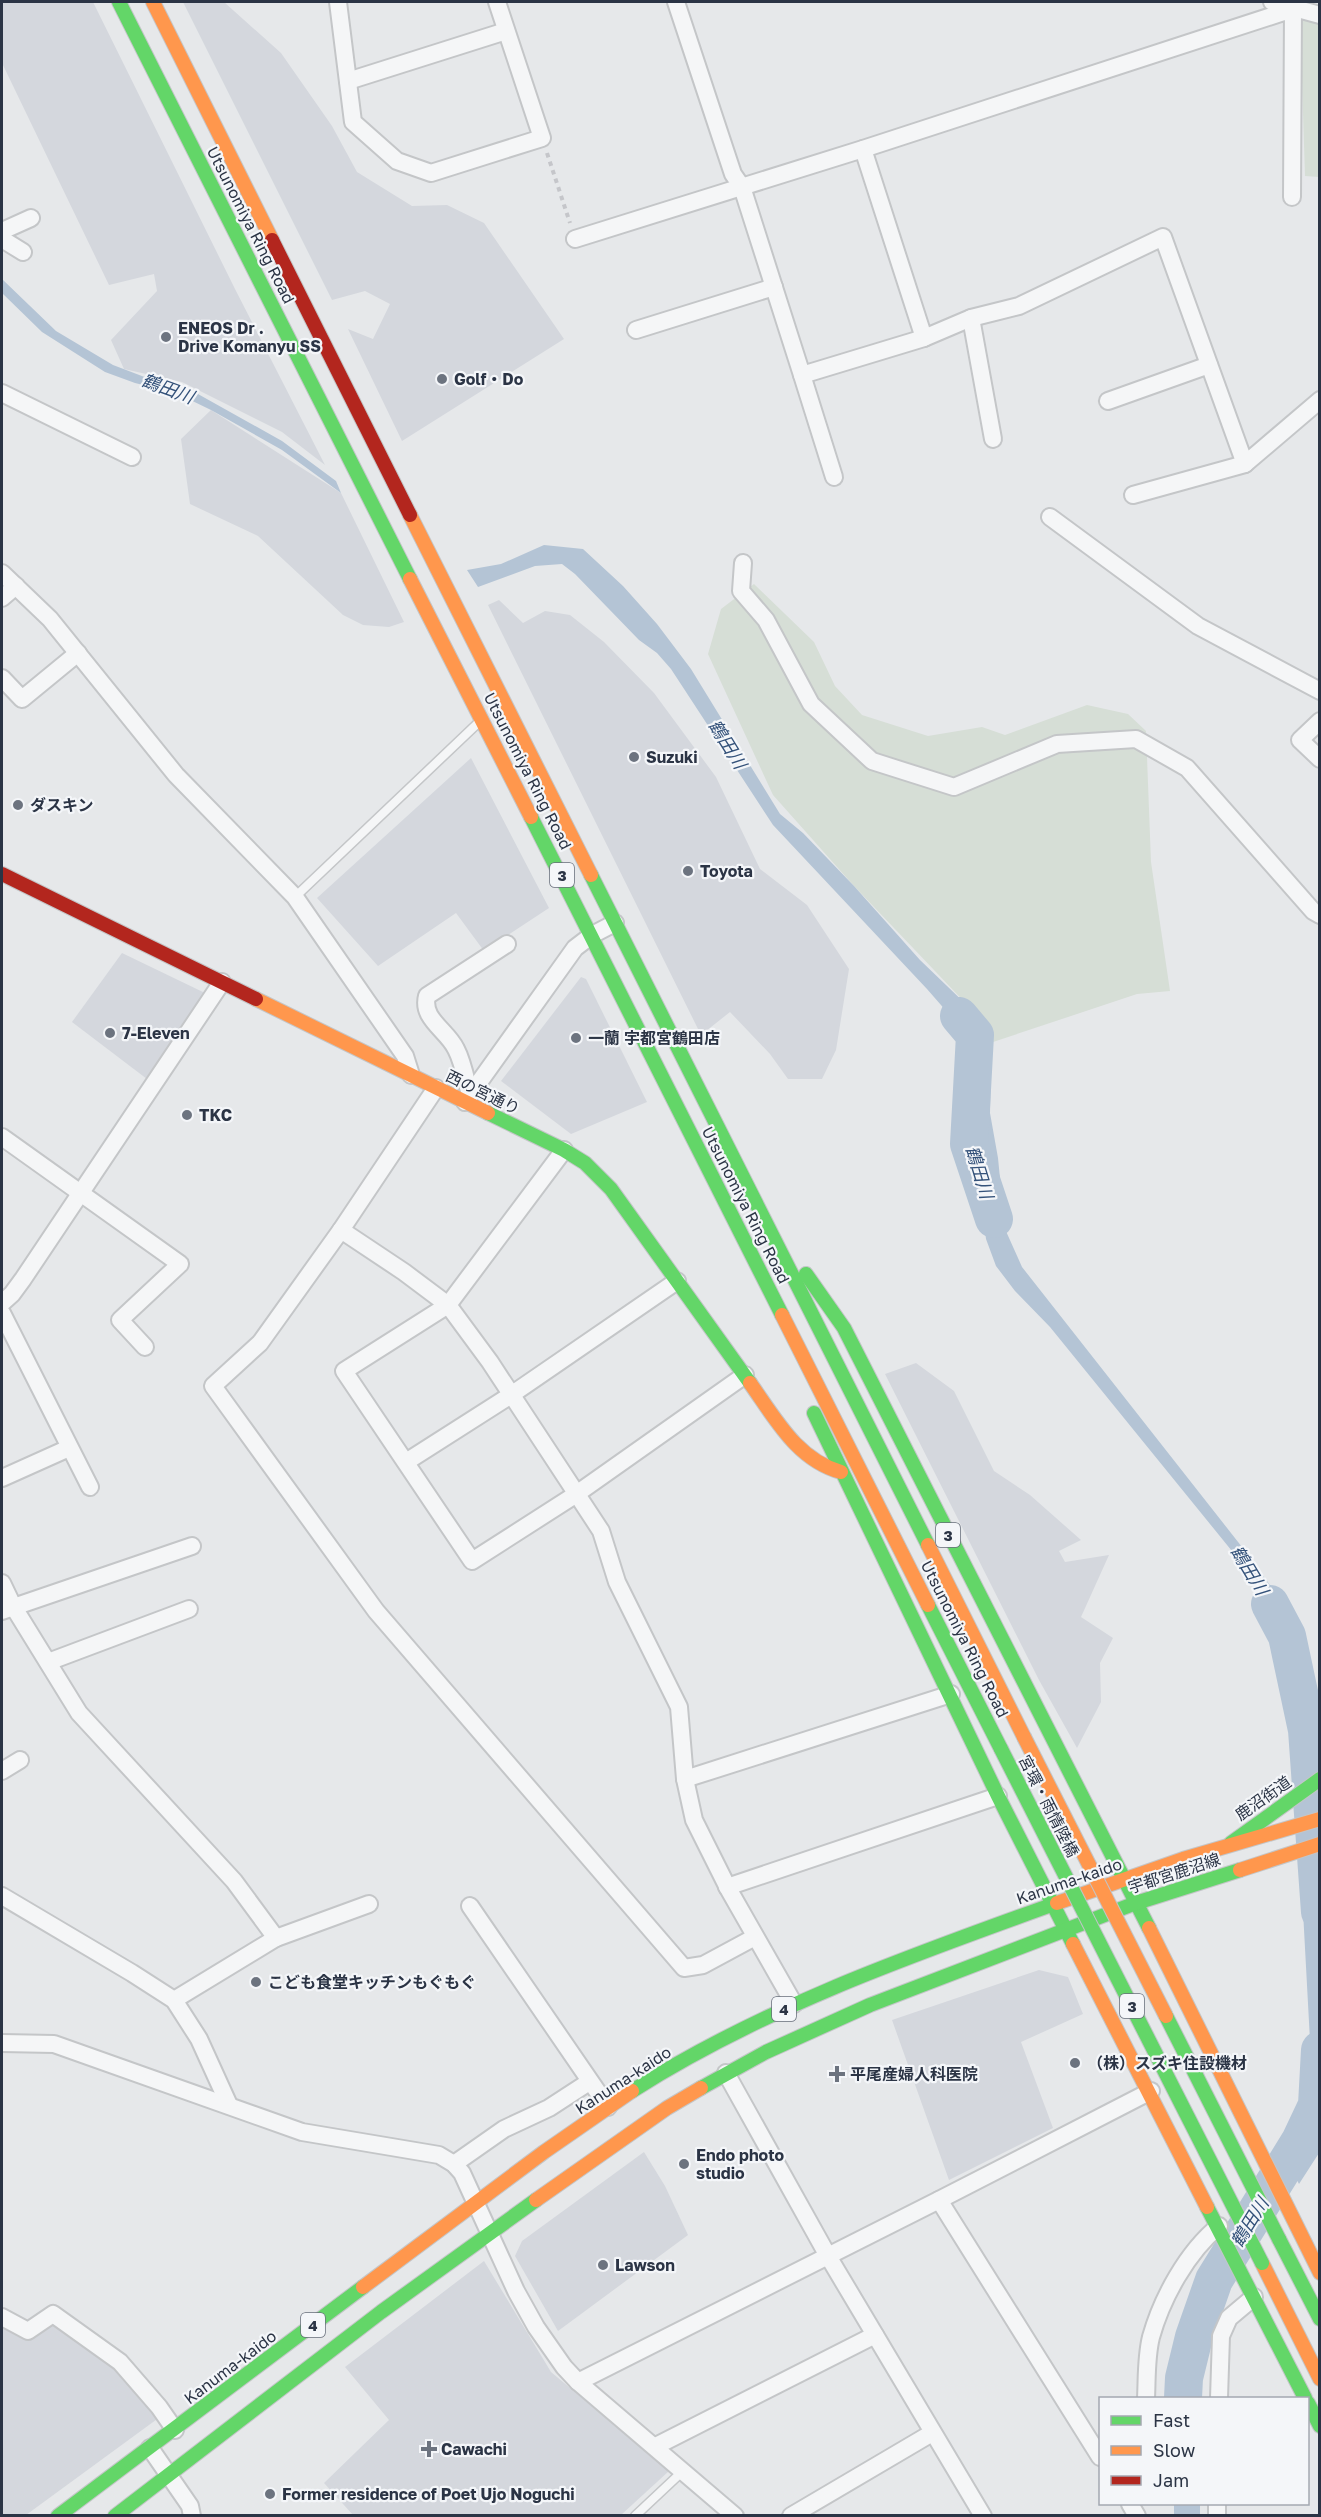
<svg xmlns="http://www.w3.org/2000/svg" width="1321" height="2517" font-family="'Golos Text','Noto Sans JP',sans-serif">
  <style>
    .built { fill: #d4d7dd }
    .green { fill: #d6ded6 }
    .water { fill: #b4c4d5 }
    .lines { fill: none; stroke-linecap: round; stroke-linejoin: round }
    .river { stroke: #b4c4d5; stroke-width: 38 }
    .lane-casing { stroke: #c4c6c8; stroke-width: 11 }
    .street-casing { stroke: #c4c6c8; stroke-width: 20 }
    .fast-casing { stroke: #c4c6c8; stroke-width: 16 }
    .slow-casing { stroke: #c4c6c8; stroke-width: 16 }
    .jam-casing { stroke: #c4c6c8; stroke-width: 16 }
    .path { stroke: #c5c6ca; stroke-width: 4; stroke-dasharray: 4.5 4.5; stroke-linecap: butt }
    .lane { stroke: #f5f6f7; stroke-width: 8 }
    .street { stroke: #f5f6f7; stroke-width: 16 }
    .fast { stroke: #63d668; stroke-width: 14 }
    .slow { stroke: #ff974d; stroke-width: 14 }
    .jam { stroke: #b3261e; stroke-width: 14 }
    .fast-bridge-casing { stroke: #c2c5c8; stroke-width: 16; stroke-linecap: butt }
    .slow-bridge-casing { stroke: #c2c5c8; stroke-width: 16; stroke-linecap: butt }
    .fast-bridge { stroke: #63d668; stroke-width: 14 }
    .slow-bridge { stroke: #ff974d; stroke-width: 14 }
    .poi-dot { fill: #6c737f; stroke: #f4f6f9; stroke-width: 2 }
    .labels { text-anchor: middle; dominant-baseline: central; stroke-width: 4.5; stroke-linejoin: round; paint-order: stroke }
    .shield { fill: #f4f6f9; stroke: #676e7b; stroke-width: 1.5 }
    .shield-label { font-size: 15px; font-weight: bold; fill: #2b3445 }
    .street-label { font-size: 16px; fill: #2b3445; stroke: #f4f6f9 }
    .poi-label { font-size: 16px; font-weight: bold; fill: #2b3445; stroke: #f4f6f9; text-anchor: start }
    .water-label { font-size: 18px; font-style: italic; fill: #34527a; stroke: #f4f6f9 }
  </style>
  <rect width="100%" height="100%" fill="#e6e8ea"/>
  <!-- built -->
  <g class="built">
    <path d="M 2,2 L 93,2 L 235,289 L 325,465 L 282,432 L 182,382 L 124,369 L 111,340 L 157,291 L 154,274 L 109,285 L 2,63 Z"/>
    <path d="M 183,2 L 224,2 L 281,53 L 332,126 L 357,172 L 412,206 L 447,205 L 484,223 L 564,339 L 402,441 L 348,329 L 373,339 L 390,304 L 365,291 L 332,300 Z"/>
    <path d="M 211,410 L 341,493 L 404,622 L 389,627 L 363,625 L 343,615 L 258,536 L 190,504 L 181,439 Z"/>
    <path d="M 499,600 L 523,623 L 545,611 L 570,615 L 604,642 L 654,693 L 716,777 L 760,869 L 807,905 L 849,969 L 836,1050 L 822,1079 L 788,1079 L 770,1054 L 730,1012 L 701,1035 L 488,605 Z"/>
    <path d="M 471,758 L 549,908 L 484,951 L 456,913 L 378,966 L 317,898 Z"/>
    <path d="M 122,953 L 205,993 L 147,1079 L 72,1022 Z"/>
    <path d="M 581,977 L 586,979 L 647,1102 L 571,1134 L 501,1081 Z"/>
    <path d="M 916,1363 L 954,1391 L 994,1471 L 1030,1495 L 1081,1540 L 1059,1551 L 1065,1562 L 1109,1555 L 1081,1617 L 1113,1638 L 1100,1663 L 1101,1702 L 1077,1748 L 1039,1680 L 885,1374 Z"/>
    <path d="M 1039,1970 L 1068,1977 L 1083,2014 L 1021,2042 L 1053,2128 L 949,2180 L 892,2020 Z"/>
    <path d="M 644,2152 L 665,2186 L 688,2235 L 558,2331 L 515,2256 L 522,2241 Z"/>
    <path d="M 484,2261 L 551,2372 L 669,2471 L 621,2515 L 353,2515 L 324,2483 L 389,2420 L 345,2367 Z"/>
    <path d="M 53,2314 L 120,2362 L 164,2414 L 26,2515 L 2,2515 L 2,2317 L 28,2331 Z"/>
  </g>
  <!-- green -->
  <g class="green">
    <path d="M 1300,17 L 1319,21 L 1319,177 L 1305,176 Z"/>
    <path d="M 754,584 L 814,642 L 835,686 L 862,715 L 928,736 L 982,727 L 1005,735 L 1087,705 L 1128,714 L 1146,731 L 1151,862 L 1170,991 L 1137,994 L 984,1045 L 973,1011 L 854,886 L 773,795 L 708,654 L 721,609 Z"/>
  </g>
  <!-- water -->
  <g class="water">
    <path d="M 2,279 L 56,331 L 113,365 L 155,381 L 189,389 L 282,441 L 336,481 L 341,493 L 282,450 L 211,410 L 176,393 L 135,383 L 105,372 L 42,332 L 2,293 Z"/>
    <path d="M 544,545 L 583,549 L 623,586 L 657,624 L 691,669 L 780,814 L 803,833 L 854,886 L 920,960 L 973,1011 L 991,1068 L 990,1113 L 998,1158 L 1005,1229 L 1022,1267 L 1253,1561 C 1262,1574 1272,1587 1279,1600 C 1303,1648 1320,1705 1319,1758 L 1303,1769 L 1304,1699 L 1285,1636 L 1271,1607 L 1236,1556 L 1050,1327 L 1015,1291 L 996,1266 L 986,1239 L 975,1148 L 976,1071 L 968,1036 L 927,989 L 773,825 L 671,669 L 657,653 L 639,640 L 575,574 L 562,564 L 535,566 L 478,587 L 467,570 L 501,564 Z"/>
    <path d="M 1319,1867 L 1319,2153 L 1299,2184 L 1283,2153 L 1302,2115 L 1309,2090 L 1311,2059 L 1301,1874 Z"/>
    <path d="M 1211,2258 L 1228,2289 L 1211,2320 L 1201,2372 L 1201,2398 L 1175,2398 L 1176,2370 L 1188,2308 Z"/>
    <rect x="1174" y="2504" width="26" height="11"/>
  </g>
  <g class="lines">
    <!-- river -->
    <g class="river">
      <path d="M 959,1016 L 975,1035 L 969,1144 L 994,1219"/>
      <path d="M 1270,1604 L 1287,1636 L 1307,1730 L 1320,1912"/>
      <path d="M 1183,2398 L 1184,2378 L 1194,2337 L 1214,2280 L 1300,2141 L 1317,2105 L 1320,2050"/>
    </g>
    <!-- lane casing -->
    <g class="lane-casing">
      <g id="lane">
        <path d="M 295,897 L 478,723"/>
        <path d="M 635,2516 L 684,2470"/>
      </g>
    </g>
    <!-- street casing -->
    <g class="street-casing">
      <g id="street">
        <path d="M 338,2 L 353,122 L 397,161 L 431,173 L 542,138 L 497,2"/>
        <path d="M 676,2 L 733,174 L 742,187 L 802,375 L 924,338 L 971,318 L 1019,306 L 1163,237 L 1245,464 L 1320,400"/>
        <path d="M 1272,2 L 1320,15"/>
        <path d="M 348,81 L 506,31"/>
        <path d="M 863,149 L 924,338"/>
        <path d="M 2,231 L 31,218"/>
        <path d="M 2,239 L 23,252"/>
        <path d="M 575,239 L 863,149 L 1293,9 L 1292,197"/>
        <path d="M 971,318 L 993,439"/>
        <path d="M 636,330 L 774,287"/>
        <path d="M 802,375 L 834,477"/>
        <path d="M 2,393 L 132,457"/>
        <path d="M 1108,401 L 1209,365"/>
        <path d="M 1133,495 L 1245,464"/>
        <path d="M 1050,517 L 1198,626 L 1320,691"/>
        <path d="M 743,563 L 741,591 L 766,620 L 811,704 L 872,761 L 954,787 L 1057,744 L 1136,739 L 1187,768 L 1313,911 L 1320,915"/>
        <path d="M 2,573 L 50,619 L 176,775 L 295,897 L 405,1056 L 411,1075"/>
        <path d="M 2,598 L 16,586"/>
        <path d="M 2,678 L 22,699 L 78,653"/>
        <path d="M 1320,721 L 1300,740 L 1320,759"/>
        <path d="M 436,1088 L 341,1230 L 260,1343 L 213,1386 L 376,1611 L 684,1968 L 703,1965 L 755,1937"/>
        <path d="M 470,1095 C 466,1080 463,1062 456,1049 C 447,1030 421,1019 427,996 L 507,944"/>
        <path d="M 465,1102 L 575,948 L 592,935 L 615,923"/>
        <path d="M 2,1137 L 180,1264 L 120,1320 L 145,1347"/>
        <path d="M 564,1150 L 448,1305 L 344,1371 L 472,1561 L 575,1495 L 745,1375"/>
        <path d="M 341,1230 L 404,1272 L 448,1305 L 490,1362 L 601,1531 L 617,1582 L 679,1707 L 685,1779 L 694,1820 L 729,1890 L 794,2004"/>
        <path d="M 2,1303 L 12,1294 L 23,1279 L 222,982"/>
        <path d="M 2,1313 L 90,1487"/>
        <path d="M 406,1462 L 511,1395 L 677,1281"/>
        <path d="M 2,1478 L 69,1448"/>
        <path d="M 2,1583 L 13,1606 L 79,1713 L 234,1881 L 276,1938"/>
        <path d="M 2,1611 L 192,1546"/>
        <path d="M 48,1662 L 189,1609"/>
        <path d="M 2,1771 L 20,1760"/>
        <path d="M 685,1779 L 951,1694"/>
        <path d="M 727,1887 L 998,1796"/>
        <path d="M 2,1896 L 132,1973 L 174,2000 L 199,2039 L 229,2105"/>
        <path d="M 470,1906 L 608,2107"/>
        <path d="M 174,2000 L 276,1938 L 369,1904"/>
        <path d="M 2,2043 L 54,2044 L 302,2132 L 439,2155 L 454,2164 L 462,2173 L 516,2291 L 536,2327 L 564,2367 L 578,2382 L 735,2516"/>
        <path d="M 726,2073 L 828,2256 L 983,2516"/>
        <path d="M 454,2164 L 504,2129 L 549,2108 L 589,2082"/>
        <path d="M 939,2200 L 1100,2457"/>
        <path d="M 2,2317 L 28,2331 L 53,2314 L 120,2362 L 159,2407 L 175,2430"/>
        <path d="M 578,2382 L 939,2200 L 1151,2091"/>
        <path d="M 1146,2398 C 1147,2379 1146,2357 1151,2337 C 1162,2298 1187,2252 1219,2226"/>
        <path d="M 1219,2398 L 1221,2336 L 1229,2318 L 1254,2297"/>
        <path d="M 656,2446 L 875,2335"/>
        <path d="M 150,2448 L 190,2506 L 192,2516"/>
        <path d="M 1130,2504 L 1137,2516"/>
        <path d="M 791,2516 L 932,2433"/>
        <path d="M 1217,2516 L 1217,2504"/>
      </g>
    </g>
    <!-- fast casing -->
    <g class="fast-casing">
      <g id="fast">
        <path d="M 119,2 L 410,579"/>
        <path d="M 531,817 L 782,1315"/>
        <path d="M 591,875 L 928,1545"/>
        <path d="M 488,1113 L 564,1150 L 585,1163 L 611,1189 L 750,1383"/>
        <path d="M 806,1274 L 844,1328 L 1149,1928"/>
        <path d="M 814,1413 L 998,1796 L 1073,1944"/>
        <path d="M 928,1605 L 1001,1749"/>
        <path d="M 1231,1843 L 1320,1779"/>
        <path d="M 701,2088 L 766,2052 L 870,2005 L 1136,1903 L 1240,1870"/>
        <path d="M 632,2091 C 762,2008 912,1955 1057,1903"/>
        <path d="M 1207,2207 L 1305,2398"/>
        <path d="M 1279,2239 L 1320,2319"/>
        <path d="M 1308,2403 L 1320,2426"/>
        <path d="M 58,2516 L 363,2287"/>
        <path d="M 115,2516 L 381,2312 L 536,2200"/>
      </g>
    </g>
    <!-- slow casing -->
    <g class="slow-casing">
      <g id="slow">
        <path d="M 153,2 L 272,240"/>
        <path d="M 410,515 L 591,875"/>
        <path d="M 410,579 L 531,817"/>
        <path d="M 256,999 L 488,1113"/>
        <path d="M 782,1315 L 928,1605"/>
        <path d="M 750,1383 C 775,1418 797,1460 841,1472"/>
        <path d="M 928,1545 L 1024,1737"/>
        <path d="M 1240,1870 L 1320,1844"/>
        <path d="M 1057,1903 L 1183,1859 L 1320,1819"/>
        <path d="M 1149,1928 L 1320,2273"/>
        <path d="M 1073,1944 L 1207,2207"/>
        <path d="M 536,2200 L 667,2108 L 701,2088"/>
        <path d="M 1262,2263 L 1320,2379"/>
        <path d="M 363,2287 L 544,2152 L 632,2091"/>
      </g>
    </g>
    <!-- jam casing -->
    <g class="jam-casing">
      <g id="jam">
        <path d="M 272,240 L 410,515"/>
        <path d="M 2,874 L 256,999"/>
      </g>
    </g>
    <!-- path -->
    <path class="path" d="M 547,153 L 570,223"/>
    <!-- lane -->
    <use href="#lane" class="lane"/>
    <!-- street -->
    <use href="#street" class="street"/>
    <!-- fast -->
    <use href="#fast" class="fast"/>
    <!-- slow -->
    <use href="#slow" class="slow"/>
    <!-- jam -->
    <use href="#jam" class="jam"/>
    <!-- fast-bridge casing -->
    <g class="fast-bridge-casing">
      <g id="fast-bridge">
        <path d="M 1001,1749 L 1262,2263"/>
        <path d="M 1166,2016 L 1279,2239"/>
      </g>
    </g>
    <!-- slow-bridge casing -->
    <g class="slow-bridge-casing">
      <path id="slow-bridge" d="M 1024,1737 L 1166,2016"/>
    </g>
    <!-- fast-bridge -->
    <use href="#fast-bridge" class="fast-bridge"/>
    <!-- slow-bridge -->
    <use href="#slow-bridge" class="slow-bridge"/>
  </g>
  <!-- markers -->
  <g class="poi-dot">
    <circle cx="166" cy="337" r="6"/>
    <circle cx="442" cy="379" r="6"/>
    <circle cx="634" cy="757" r="6"/>
    <circle cx="18" cy="805" r="6"/>
    <circle cx="688" cy="871" r="6"/>
    <circle cx="110" cy="1033" r="6"/>
    <circle cx="576" cy="1038" r="6"/>
    <circle cx="187" cy="1115" r="6"/>
    <circle cx="256" cy="1982" r="6"/>
    <circle cx="1075" cy="2063" r="6"/>
    <path d="M834 2065h6v6h6v6h-6v6h-6v-6h-6v-6h6z"/>
    <circle cx="684" cy="2164" r="6"/>
    <circle cx="603" cy="2265" r="6"/>
    <path d="M426 2440h6v6h6v6h-6v6h-6v-6h-6v-6h6z"/>
    <circle cx="270" cy="2494" r="6"/>
  </g>
  <g class="labels">
    <!-- shield labels -->
    <g class="shield">
      <rect x="550" y="863" width="24" height="24" rx="4.5"/>
      <rect x="936" y="1523" width="24" height="24" rx="4.5"/>
      <rect x="1120" y="1994" width="24" height="24" rx="4.5"/>
      <rect x="772" y="1997" width="24" height="24" rx="4.5"/>
      <rect x="301" y="2313" width="24" height="24" rx="4.5"/>
    </g>
    <g class="shield-label">
      <text x="562" y="875">3</text>
      <text x="948" y="1535">3</text>
      <text x="1132" y="2006">3</text>
      <text x="784" y="2009">4</text>
      <text x="313" y="2325">4</text>
    </g>
    <!-- street labels -->
    <g class="street-label">
      <text transform="translate(251 225) rotate(63)">Utsunomiya Ring Road</text>
      <text transform="translate(528 771) rotate(63)">Utsunomiya Ring Road</text>
      <text transform="translate(483 1092) rotate(26)">西の宮通り</text>
      <text transform="translate(746 1205) rotate(63)">Utsunomiya Ring Road</text>
      <text transform="translate(965 1639) rotate(63)">Utsunomiya Ring Road</text>
      <text transform="translate(1263 1798) rotate(-35)">鹿沼街道</text>
      <text transform="translate(1049 1806) rotate(63)">宮環・雨情陸橋</text>
      <text transform="translate(1174 1873) rotate(-18)">宇都宮鹿沼線</text>
      <text transform="translate(1069 1881) rotate(-19)">Kanuma-kaido</text>
      <text transform="translate(623 2080) rotate(-33)">Kanuma-kaido</text>
      <text transform="translate(230 2367) rotate(-37)">Kanuma-kaido</text>
    </g>
    <!-- poi labels -->
    <g class="poi-label">
      <text x="178" y="328">ENEOS Dr .<tspan x="178" dy="18">Drive Komanyu SS</tspan></text>
      <text x="454" y="379">Golf・Do</text>
      <text x="646" y="757">Suzuki</text>
      <text x="30" y="805">ダスキン</text>
      <text x="700" y="871">Toyota</text>
      <text x="122" y="1033">7-Eleven</text>
      <text x="588" y="1038">一蘭 宇都宮鶴田店</text>
      <text x="199" y="1115">TKC</text>
      <text x="268" y="1982">こども食堂キッチンもぐもぐ</text>
      <text x="1087" y="2063">（株）スズキ住設機材</text>
      <text x="850" y="2074">平尾産婦人科医院</text>
      <text x="696" y="2155">Endo photo<tspan x="696" dy="18">studio</tspan></text>
      <text x="615" y="2265">Lawson</text>
      <text x="441" y="2449">Cawachi</text>
      <text x="282" y="2494">Former residence of Poet Ujo Noguchi</text>
    </g>
    <!-- water labels -->
    <g class="water-label">
      <text transform="translate(168 388) rotate(20)">鶴田川</text>
      <text transform="translate(728 744) rotate(58)">鶴田川</text>
      <text transform="translate(980 1172) rotate(73)">鶴田川</text>
      <text transform="translate(1250 1570) rotate(59)">鶴田川</text>
      <text transform="translate(1249 2222) rotate(-58)">鶴田川</text>
    </g>
  </g>
  <!-- border -->
  <rect width="1321" height="2517" fill="none" stroke="#2b3445" stroke-width="6"/>
  <!-- legend -->
  <rect x="1099" y="2397" width="210" height="108" fill="#f4f6f9" stroke="#a4a8b1" stroke-width="1.5"/>
  <rect x="1111" y="2416" width="30" height="9" fill="#63d668" stroke="#a4a8b1" stroke-width="1.5"/>
  <text x="1153" y="2427" font-size="18" fill="#2b3445">Fast</text>
  <rect x="1111" y="2446" width="30" height="9" fill="#ff974d" stroke="#a4a8b1" stroke-width="1.5"/>
  <text x="1153" y="2457" font-size="18" fill="#2b3445">Slow</text>
  <rect x="1111" y="2476" width="30" height="9" fill="#b3261e" stroke="#a4a8b1" stroke-width="1.5"/>
  <text x="1153" y="2487" font-size="18" fill="#2b3445">Jam</text>
</svg>
